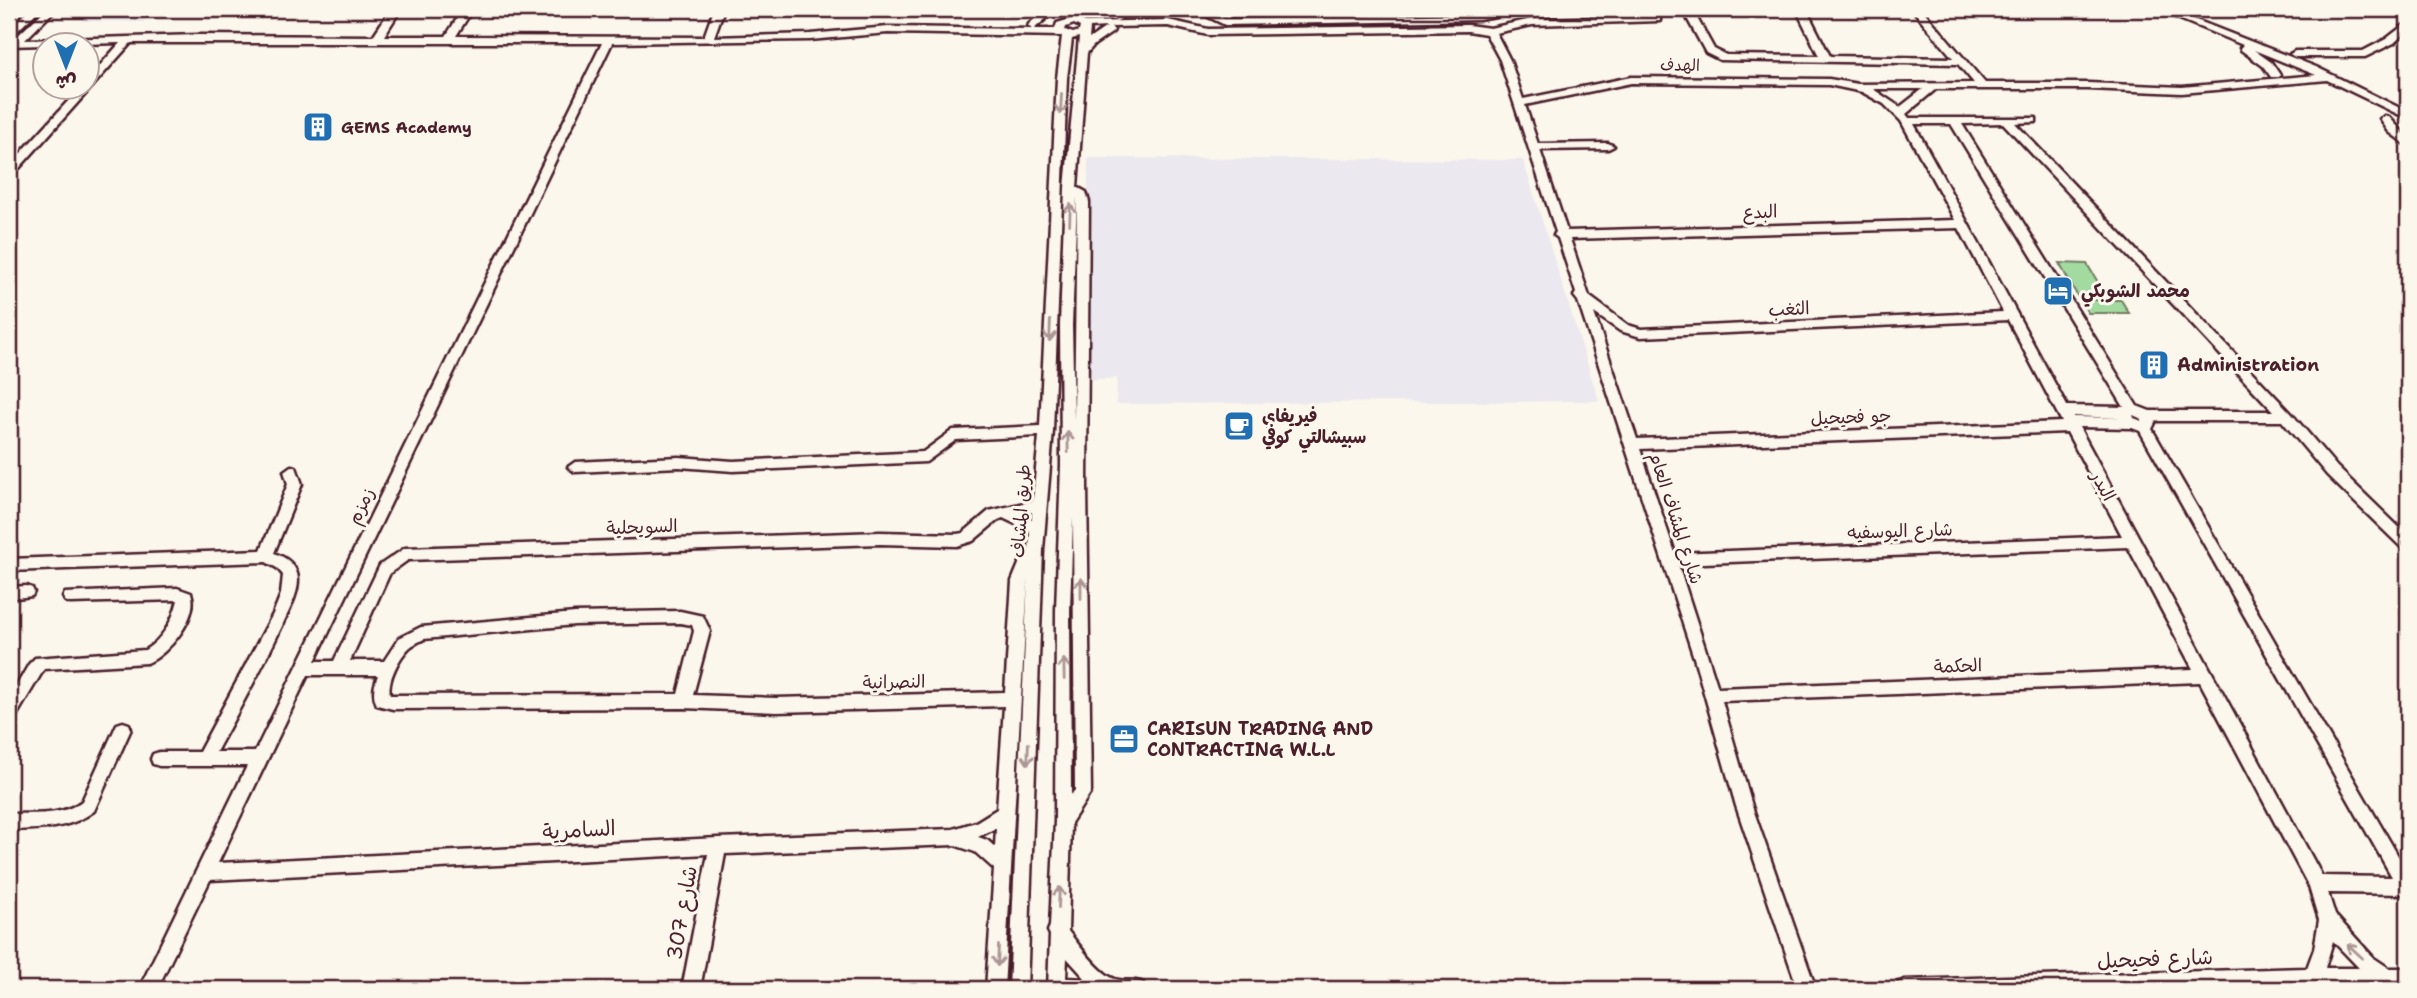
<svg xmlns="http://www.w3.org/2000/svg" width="2417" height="998" font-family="'Shantell Sans','Playpen Sans Arabic',sans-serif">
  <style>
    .built { fill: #ebe8ef }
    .green { fill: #a2da9f; stroke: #767c65; stroke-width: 2 }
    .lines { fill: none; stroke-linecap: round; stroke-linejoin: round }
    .minor-casing { stroke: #4a1f2b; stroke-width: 5 }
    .minor { fill: #fbf7ec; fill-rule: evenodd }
    .oneway { stroke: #ab9695 }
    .labels { text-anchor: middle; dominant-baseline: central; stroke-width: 6; stroke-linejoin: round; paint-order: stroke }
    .far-street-label { font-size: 16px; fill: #4a1f2b; stroke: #fbf7ec }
    .far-poi-label { font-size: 16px; font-weight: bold; fill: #4a1f2b; stroke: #fbf7ec; text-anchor: start }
    .street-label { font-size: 18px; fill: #4a1f2b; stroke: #fbf7ec }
    .poi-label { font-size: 18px; font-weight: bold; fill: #4a1f2b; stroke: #fbf7ec; text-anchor: start }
    .near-street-label { font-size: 21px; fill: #4a1f2b; stroke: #fbf7ec }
  </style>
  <rect width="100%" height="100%" fill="#fbf7ec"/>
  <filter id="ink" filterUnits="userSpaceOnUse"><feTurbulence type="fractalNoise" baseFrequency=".0143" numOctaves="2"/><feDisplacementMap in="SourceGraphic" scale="14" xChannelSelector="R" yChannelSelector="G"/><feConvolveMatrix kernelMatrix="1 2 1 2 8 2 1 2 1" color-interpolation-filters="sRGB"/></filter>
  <g filter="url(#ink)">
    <!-- built -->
    <g class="built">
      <path d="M 71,9 L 155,9 L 143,22 L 84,21 Z"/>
      <path d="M 1088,158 L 1523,160 L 1599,401 L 1116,404 L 1117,378 L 1088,380 Z"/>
    </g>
    <!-- green -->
    <g class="green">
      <path d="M 2059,263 L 2087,264 L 2107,297 L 2078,297 Z"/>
      <path d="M 2081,300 L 2121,300 L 2129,313 L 2088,313 Z"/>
    </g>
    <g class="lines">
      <!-- minor casing -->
      <g class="minor-casing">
        <g id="minor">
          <path d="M 30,9 L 40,9 L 13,35 L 9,36 L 9,28 Z"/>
          <path d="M 46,9 L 56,9 L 25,40 L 198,35 L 373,36 L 391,9 L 401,9 L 384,36 L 446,36 L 463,9 L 473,9 L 456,36 L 704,37 L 714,9 L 724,9 L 714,37 L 810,34 L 888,27 L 1032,29 L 1028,26 L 1029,24 L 1046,9 L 1057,9 L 1034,29 L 1055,29 L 1057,23 L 1074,18 L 1086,22 L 1168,20 L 1208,29 L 1468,25 L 1490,28 L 1532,19 L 1656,16 L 1660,17 L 1660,21 L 1532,25 L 1496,33 L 1510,60 L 1523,99 L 1631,77 L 1829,79 L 1858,84 L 1974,83 L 1958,64 L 1720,60 L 1706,53 L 1682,9 L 1692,9 L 1714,49 L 1726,55 L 1819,56 L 1796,9 L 1806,9 L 1830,56 L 1953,58 L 1912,9 L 1922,9 L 1985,83 L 2088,83 L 2182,87 L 2316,75 L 2254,50 L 2271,62 L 2280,75 L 2279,77 L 2271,77 L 2263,66 L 2241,50 L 2240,48 L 2243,45 L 2155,9 L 2168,9 L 2316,67 L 2408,112 L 2408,119 L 2327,80 L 2182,93 L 2088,89 L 1936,89 L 1906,114 L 1909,118 L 2036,118 L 2036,122 L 2015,123 L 2291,413 L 2337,467 L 2408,536 L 2408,551 L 2403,549 L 2327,475 L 2282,421 L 2156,421 L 2152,429 L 2408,873 L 2408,894 L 2328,893 L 2335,915 L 2374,958 L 2389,968 L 2408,968 L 2408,986 L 2188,989 L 1895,989 L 1898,983 L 1904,980 L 2307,968 L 2314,949 L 2319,920 L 2309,887 L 2200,682 L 1722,701 L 1752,806 L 1816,989 L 1798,989 L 1736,806 L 1695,661 L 1578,301 L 1574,296 L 1576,293 L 1558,238 L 1554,235 L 1556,232 L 1500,60 L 1486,34 L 1468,31 L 1208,35 L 1168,26 L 1111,27 L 1114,30 L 1113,32 L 1094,45 L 1087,53 L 1077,187 L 1086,192 L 1089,202 L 1087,485 L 1091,792 L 1071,823 L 1068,931 C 1077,943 1101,975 1115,979 C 1124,982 1134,979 1143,983 L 1146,989 L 1048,989 L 1050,935 L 1048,931 L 1050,926 L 1055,821 L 1056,610 L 1061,465 L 1060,325 L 1065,188 L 1079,37 L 1072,39 L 1067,78 L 1053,431 L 1043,550 L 1027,989 L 1009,989 L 1028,578 L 1004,989 L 986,989 L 994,869 L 975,852 L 954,845 L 725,854 L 700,989 L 682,989 L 708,854 L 210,880 L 157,989 L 139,989 L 247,766 L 159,766 L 153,764 L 151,759 L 153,754 L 159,752 L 199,752 L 273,614 L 281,594 L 283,575 L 277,568 L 266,562 L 9,571 L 9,559 L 261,550 L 288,484 L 284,471 L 291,466 L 296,467 L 302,484 L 274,553 C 286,557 298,566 298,580 C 298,595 288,612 282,626 C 262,669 239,710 216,752 L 255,752 L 602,43 L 131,43 L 13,175 L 9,177 L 9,166 L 80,88 L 88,88 L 88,79 L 120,43 L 9,46 L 9,40 L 13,40 ZM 1074,24 L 1080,27 L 1079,31 L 1073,33 L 1065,30 L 1066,27 ZM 1107,27 L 1105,28 L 1089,39 L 1090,28 ZM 888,33 L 1062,36 L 1057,78 L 1040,426 L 953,430 L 923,452 L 733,461 L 679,457 L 575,462 L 568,467 L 575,472 L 679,467 L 733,471 L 926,462 L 956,440 L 1039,436 L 1033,501 L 989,511 L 963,533 L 957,534 L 880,532 L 405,548 L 380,565 L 334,661 L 315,661 L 612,43 L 810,40 ZM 1631,83 L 1829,85 L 1862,92 L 1884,104 L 1901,121 L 1955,220 L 1567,231 L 1540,150 L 1608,149 L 1614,146 L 1608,143 L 1538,144 L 1525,105 ZM 1873,89 L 1923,89 L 1900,107 ZM 2003,123 L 2273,411 L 2150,411 L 2137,406 L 1962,124 ZM 1914,124 L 1951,124 L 2124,407 L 2067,406 ZM 1077,197 L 1077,202 L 1074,420 L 1072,325 ZM 1959,228 L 2003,312 L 1641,329 L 1628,325 L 1589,296 L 1570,239 ZM 1594,313 L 1620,331 L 1641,337 L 2008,320 L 2062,422 L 1637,439 ZM 2133,415 L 2142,419 L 2142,421 L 2134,418 ZM 2073,416 L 2121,418 L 2073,417 ZM 2079,427 L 2132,428 L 2140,431 L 2392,877 L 2322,876 ZM 2067,432 L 2122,536 L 1675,553 L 1640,449 ZM 1032,512 L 1032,519 L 1022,515 ZM 1003,518 L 1030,531 L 1029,550 L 1019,564 L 1012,581 L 1005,692 L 776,698 L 693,695 L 710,631 L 703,616 L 680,611 L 575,613 L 421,627 L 399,638 L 384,661 L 350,661 L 390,573 L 408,560 L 880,544 L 957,546 L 973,541 L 998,520 ZM 1073,518 L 1075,790 L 1071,795 L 1070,610 ZM 2128,547 L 2193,669 L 1718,688 L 1678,564 ZM 680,623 L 692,625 L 694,631 L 678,694 L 390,695 C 387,680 399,658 409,648 C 413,644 419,642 424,639 L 575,625 ZM 308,675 L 378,675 C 374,686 372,694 377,705 L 393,709 L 684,708 L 776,712 L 1004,706 L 997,809 L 976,822 L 953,829 L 718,838 L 218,863 ZM 996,828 L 995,847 L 987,840 L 978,837 ZM 2333,941 L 2336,944 L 2359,968 L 2325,968 ZM 1067,958 L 1086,979 L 1066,978 Z"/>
          <path d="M 1083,9 L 1097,9 L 1122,18 L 1117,21 Z"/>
          <path d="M 1192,9 L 1204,9 L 1227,19 L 1479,14 L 1489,12 L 1493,9 L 1504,9 L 1496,17 L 1479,20 L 1225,25 Z"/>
          <path d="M 2408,22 L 2408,30 L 2394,43 L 2365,57 L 2295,57 L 2290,54 L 2295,51 L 2363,51 L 2386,39 Z"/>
          <path d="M 2385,116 L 2389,117 L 2408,138 L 2408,146 L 2389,132 L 2380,119 Z"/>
          <path d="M 27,586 L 32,588 L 34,592 L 32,596 L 9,599 L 9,587 Z"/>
          <path d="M 177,588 L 191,593 C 200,616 168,655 147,663 L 44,669 L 15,718 L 9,720 L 9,699 L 29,664 L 35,658 L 145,650 C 163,639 173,620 178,600 L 70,603 L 65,601 L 63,597 L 65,593 Z"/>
          <path d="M 123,722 L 129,724 L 131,729 L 94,811 C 69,830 39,829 9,830 L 9,814 C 34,813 61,817 82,801 L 117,724 Z"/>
        </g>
      </g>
      <!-- minor -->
      <use href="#minor" class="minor"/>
    </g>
    <!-- one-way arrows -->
    <defs><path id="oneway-shaft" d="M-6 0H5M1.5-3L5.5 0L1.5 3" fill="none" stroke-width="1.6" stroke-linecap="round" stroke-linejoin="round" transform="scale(1.75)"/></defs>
    <g class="oneway">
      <use href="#oneway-shaft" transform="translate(1061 104) rotate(93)"/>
      <use href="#oneway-shaft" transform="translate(1070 214) rotate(-88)"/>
      <use href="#oneway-shaft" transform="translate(1050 331) rotate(92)"/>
      <use href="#oneway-shaft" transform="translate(1068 442) rotate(-91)"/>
      <use href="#oneway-shaft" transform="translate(1081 588) rotate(-90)"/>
      <use href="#oneway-shaft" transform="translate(1064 669) rotate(-91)"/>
      <use href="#oneway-shaft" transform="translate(1028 754) rotate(92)"/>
      <use href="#oneway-shaft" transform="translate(1059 897) rotate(-87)"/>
      <use href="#oneway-shaft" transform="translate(2355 951) rotate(-136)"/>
      <use href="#oneway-shaft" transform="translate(998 956) rotate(93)"/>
    </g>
  </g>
  <!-- icons -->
  <defs>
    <g id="building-square" transform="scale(1.575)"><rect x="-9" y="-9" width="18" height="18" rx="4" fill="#1f6fb2" stroke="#fbf7ec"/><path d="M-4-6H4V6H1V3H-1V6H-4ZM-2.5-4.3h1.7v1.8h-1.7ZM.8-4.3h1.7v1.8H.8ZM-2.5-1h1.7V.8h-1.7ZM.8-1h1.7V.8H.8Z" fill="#fff"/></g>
    <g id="hotel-square" transform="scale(1.575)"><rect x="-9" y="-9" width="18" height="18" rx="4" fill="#1f6fb2" stroke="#fbf7ec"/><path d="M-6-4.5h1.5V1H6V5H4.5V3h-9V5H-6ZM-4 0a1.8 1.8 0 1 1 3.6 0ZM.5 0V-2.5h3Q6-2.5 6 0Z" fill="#fff"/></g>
    <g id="cafe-square" transform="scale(1.575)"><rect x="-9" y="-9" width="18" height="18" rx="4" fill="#1f6fb2" stroke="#fbf7ec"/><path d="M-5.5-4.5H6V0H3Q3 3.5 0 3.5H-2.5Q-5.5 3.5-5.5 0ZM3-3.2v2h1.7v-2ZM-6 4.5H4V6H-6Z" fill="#fff"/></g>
    <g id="office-square" transform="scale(1.575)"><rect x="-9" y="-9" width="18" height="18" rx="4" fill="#1f6fb2" stroke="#fbf7ec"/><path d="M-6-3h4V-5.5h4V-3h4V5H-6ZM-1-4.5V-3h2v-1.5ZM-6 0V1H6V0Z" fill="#fff"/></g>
  </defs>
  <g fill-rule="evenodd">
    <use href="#building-square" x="318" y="127"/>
    <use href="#hotel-square" x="2058" y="291"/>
    <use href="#building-square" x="2154" y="365"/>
    <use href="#cafe-square" x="1239" y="426"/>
    <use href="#office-square" x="1124" y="739"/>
  </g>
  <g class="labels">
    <!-- far-street labels -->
    <g class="far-street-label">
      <text transform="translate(1680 65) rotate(1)">الهدف</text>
    </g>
    <!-- far-poi labels -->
    <g class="far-poi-label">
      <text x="341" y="127">GEMS Academy</text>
    </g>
    <!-- street labels -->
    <g class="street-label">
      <text transform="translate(1760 212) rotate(-2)">البدع</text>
      <text transform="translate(1789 309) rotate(-3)">الثغب</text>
      <text transform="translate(1851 417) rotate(-2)">جو فحيحيل</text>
      <text transform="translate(2103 486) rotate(62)">البدر</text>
      <text transform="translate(361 506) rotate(-64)">زمزم</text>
      <text transform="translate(1021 511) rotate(-86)">طريق المشاف</text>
      <text transform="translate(1676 518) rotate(72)">شارع المشاف العام</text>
      <text transform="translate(642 527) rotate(-2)">السويحلية</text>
      <text transform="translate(1900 531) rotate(-2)">شارع اليوسفيه</text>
      <text transform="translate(1958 666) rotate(-2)">الحكمة</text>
      <text transform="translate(894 682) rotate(-1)">النصرانية</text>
    </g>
    <!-- poi labels -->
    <g class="poi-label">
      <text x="2081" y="291">محمد الشوبكي</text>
      <text x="2177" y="365">Administration</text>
      <text x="1262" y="416">فيريفاي<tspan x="1262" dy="21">سبيشالتي كوفي</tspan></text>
      <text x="1147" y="729">CARISUN TRADING AND<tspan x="1147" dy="21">CONTRACTING W.L.L</tspan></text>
    </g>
    <!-- near-street labels -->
    <g class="near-street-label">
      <text transform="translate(579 830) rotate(-3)">السامرية</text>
      <text transform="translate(682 913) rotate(-80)">شارع 307</text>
      <text transform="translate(2155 959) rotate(-2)">شارع فحيحيل</text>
    </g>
  </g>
  <!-- margin -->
  <rect width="2417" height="998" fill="none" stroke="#fbf7ec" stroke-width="35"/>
  <rect x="18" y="18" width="2382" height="963" fill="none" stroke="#4a1f2b" stroke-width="2.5" filter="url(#ink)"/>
  <!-- north arrow -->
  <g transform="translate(66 66) rotate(180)"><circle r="33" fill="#fbf7ec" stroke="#b4a19f" stroke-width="2"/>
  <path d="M0-5L12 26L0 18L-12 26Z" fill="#1f6fb2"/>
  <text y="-10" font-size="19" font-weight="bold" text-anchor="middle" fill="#4a1f2b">ش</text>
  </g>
</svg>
